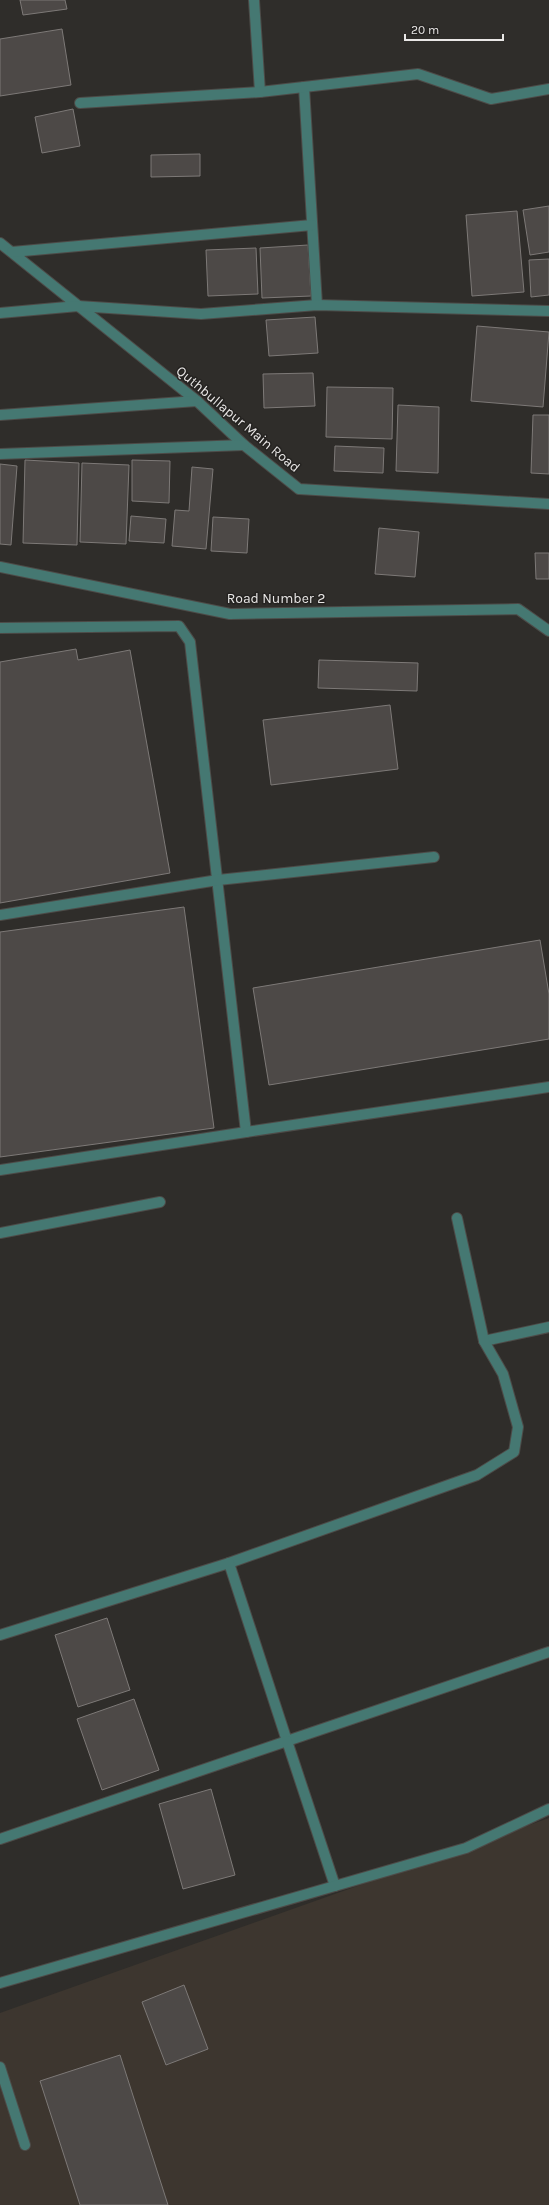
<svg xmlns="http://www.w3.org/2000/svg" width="549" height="2205" font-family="Karla,sans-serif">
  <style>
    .built { fill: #3d362f }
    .building { fill: #4d4947; stroke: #7d7977 }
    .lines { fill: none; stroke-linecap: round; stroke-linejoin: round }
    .minor-casing { stroke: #4d4b48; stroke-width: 12 }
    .minor { stroke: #457872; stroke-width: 10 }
    .labels { text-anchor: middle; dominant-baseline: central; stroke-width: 3; stroke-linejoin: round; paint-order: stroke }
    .street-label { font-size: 14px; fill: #e9e7e6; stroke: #252321 }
  </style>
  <rect width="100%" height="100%" fill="#2f2d2a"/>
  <!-- built -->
  <path class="built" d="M 549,1818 L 549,2205 L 0,2205 L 0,2013 Z"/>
  <!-- building -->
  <g class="building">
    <path d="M 20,0 L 65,0 L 67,9 L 23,15 Z"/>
    <path d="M 62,29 L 71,85 L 0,96 L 0,39 Z"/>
    <path d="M 73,109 L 80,146 L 42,153 L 35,117 Z"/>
    <path d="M 200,154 L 200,176 L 151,177 L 151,155 Z"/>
    <path d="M 549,206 L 549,252 L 530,255 L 523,210 Z"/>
    <path d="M 517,211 L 524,292 L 472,296 L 466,215 Z"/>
    <path d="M 308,245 L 311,296 L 262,298 L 260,248 Z"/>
    <path d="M 256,248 L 258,294 L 208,296 L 206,250 Z"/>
    <path d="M 549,259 L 549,295 L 531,297 L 529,260 Z"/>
    <path d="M 315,317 L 318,353 L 269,356 L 266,320 Z"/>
    <path d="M 477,326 L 549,332 L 543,407 L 471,401 Z"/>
    <path d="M 313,373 L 315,406 L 264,408 L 263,374 Z"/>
    <path d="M 327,387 L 393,388 L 392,439 L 326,437 Z"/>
    <path d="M 398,405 L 439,407 L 438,473 L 396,471 Z"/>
    <path d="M 533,415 L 549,415 L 549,474 L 531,473 Z"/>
    <path d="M 335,446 L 384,448 L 383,473 L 334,471 Z"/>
    <path d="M 25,460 L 79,463 L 77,545 L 23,543 Z"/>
    <path d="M 132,460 L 170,461 L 169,503 L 132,501 Z"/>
    <path d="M 82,463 L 129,465 L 126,544 L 80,542 Z"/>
    <path d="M 0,464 L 17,466 L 11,545 L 0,544 Z"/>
    <path d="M 192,467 L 213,469 L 206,549 L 172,546 L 175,510 L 189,511 Z"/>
    <path d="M 131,516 L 166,519 L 164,543 L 129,541 Z"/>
    <path d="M 213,517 L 249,519 L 247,553 L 211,551 Z"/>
    <path d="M 379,528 L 419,532 L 415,577 L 375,574 Z"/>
    <path d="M 535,553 L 549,553 L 549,579 L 536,579 Z"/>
    <path d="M 76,649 L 78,660 L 130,650 L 170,873 L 0,903 L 0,662 Z"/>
    <path d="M 319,660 L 418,663 L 417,691 L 318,688 Z"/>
    <path d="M 390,705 L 398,769 L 271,785 L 263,720 Z"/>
    <path d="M 184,907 L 214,1128 L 0,1157 L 0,932 Z"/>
    <path d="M 540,940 L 549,994 L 549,1039 L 269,1085 L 253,988 Z"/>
    <path d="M 107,1618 L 130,1690 L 78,1707 L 55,1635 Z"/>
    <path d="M 134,1699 L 159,1770 L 102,1790 L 77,1719 Z"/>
    <path d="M 211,1789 L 235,1875 L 183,1889 L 159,1804 Z"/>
    <path d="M 184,1985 L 208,2049 L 166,2065 L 142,2002 Z"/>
    <path d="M 120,2055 L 168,2205 L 80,2205 L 40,2081 Z"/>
  </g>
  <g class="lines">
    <!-- minor casing -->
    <g class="minor-casing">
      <g id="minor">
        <path d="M 254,0 L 260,92"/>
        <path d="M 304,87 L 317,305"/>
        <path d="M 80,103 L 260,92 L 418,74 L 491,99 L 549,89"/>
        <path d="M 0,243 L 197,401 L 244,445 L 299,489 L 549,504"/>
        <path d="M 12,252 L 312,225"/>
        <path d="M 0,313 L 78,306 L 201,314 L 317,305 L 549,311"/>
        <path d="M 0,415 L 197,401"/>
        <path d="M 0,454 L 244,445"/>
        <path d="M 0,567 L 230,614 L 518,609 L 549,631"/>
        <path d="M 0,628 L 179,626 L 190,642 L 246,1132 L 0,1170"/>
        <path d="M 0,915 L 218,880 L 434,857"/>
        <path d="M 246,1132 L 549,1087"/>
        <path d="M 0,1233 L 160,1202"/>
        <path d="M 484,1341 L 549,1327"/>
        <path d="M 229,1563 L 477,1475 L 514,1452 L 518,1427 L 503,1374 L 484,1341 L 457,1218"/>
        <path d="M 0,1635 L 229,1563 L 287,1741 L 549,1652"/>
        <path d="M 0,1839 L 287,1741 L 335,1886"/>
        <path d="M 0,1983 L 466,1848 L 549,1809"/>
        <path d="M 0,2067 L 25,2145"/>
      </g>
    </g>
    <!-- minor -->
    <use href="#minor" class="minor"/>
  </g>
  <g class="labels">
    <!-- street labels -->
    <g class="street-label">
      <text transform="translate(238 419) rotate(40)">Quthbullapur Main Road</text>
      <text x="276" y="598">Road Number 2</text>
    </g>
  </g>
  <!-- scale -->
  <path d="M405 34v6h98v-6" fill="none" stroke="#e9e7e6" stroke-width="2"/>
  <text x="411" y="34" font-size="12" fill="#e9e7e6" stroke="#252321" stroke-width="3" paint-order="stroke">20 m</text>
</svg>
